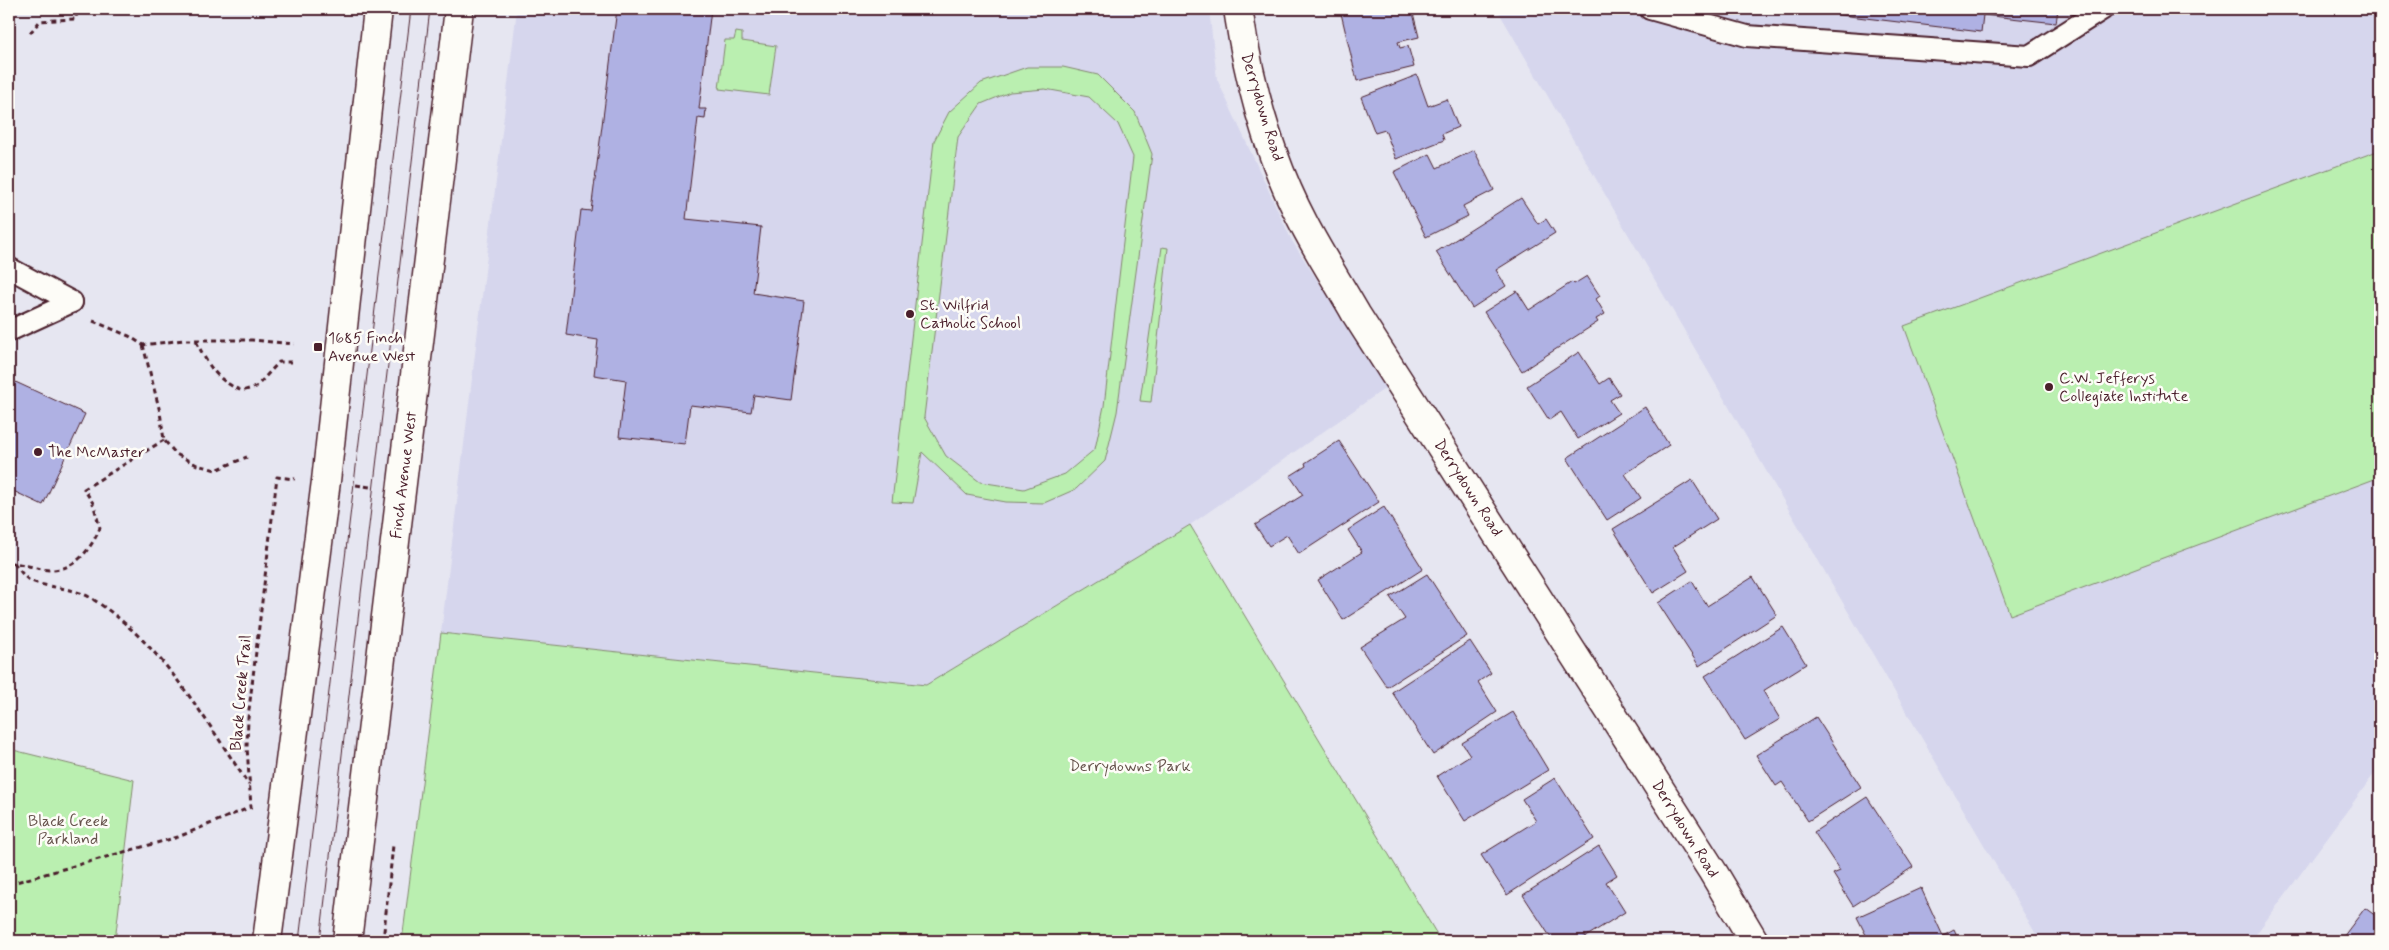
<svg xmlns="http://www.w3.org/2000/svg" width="2389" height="950" font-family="Mynerve,sans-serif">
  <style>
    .built { fill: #d6d6ed }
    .green { fill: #baefb0; stroke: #82876e; fill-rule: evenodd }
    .building { fill: #afb1e3; stroke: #4a1f2b }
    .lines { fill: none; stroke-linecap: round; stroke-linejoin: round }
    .lane-casing { stroke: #4a1f2b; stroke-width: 24 }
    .street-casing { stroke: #4a1f2b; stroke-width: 31 }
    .secondary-casing { stroke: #4a1f2b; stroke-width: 31 }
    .path { stroke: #4a1f2b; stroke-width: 3; stroke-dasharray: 5 4; stroke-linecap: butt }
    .lane { stroke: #fdfcf7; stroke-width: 20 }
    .street { stroke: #fdfcf7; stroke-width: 28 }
    .secondary { stroke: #fdfcf7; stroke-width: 28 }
    .tram { stroke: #4a1f2b; stroke-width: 1 }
    .poi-dot { fill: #4a1f2b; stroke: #fdfcf7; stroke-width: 2 }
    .labels { text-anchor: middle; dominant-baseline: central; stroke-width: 5; stroke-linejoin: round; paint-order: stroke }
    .street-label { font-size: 16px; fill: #4a1f2b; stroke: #fdfcf7 }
    .poi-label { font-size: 16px; fill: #4a1f2b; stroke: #fdfcf7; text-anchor: start }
    .park-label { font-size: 16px; fill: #66534c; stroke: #fdfcf7 }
  </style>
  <rect width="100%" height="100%" fill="#e6e6f1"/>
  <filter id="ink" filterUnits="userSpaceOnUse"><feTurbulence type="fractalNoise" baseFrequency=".02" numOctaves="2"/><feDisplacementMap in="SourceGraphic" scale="10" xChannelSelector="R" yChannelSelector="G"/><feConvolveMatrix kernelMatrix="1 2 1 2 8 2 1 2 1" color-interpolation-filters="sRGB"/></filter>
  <g filter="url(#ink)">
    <!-- built -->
    <g class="built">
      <path d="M 517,9 L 1209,9 L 1217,79 L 1292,241 L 1387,387 L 1190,525 L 926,685 L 441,633 Z"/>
      <path d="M 1497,9 L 2380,9 L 2380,766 L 2251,941 L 2040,941 Z"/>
    </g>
    <!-- green -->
    <g class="green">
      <path d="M 736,32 L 742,33 L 742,41 L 776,46 L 769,95 L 719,89 L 725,40 L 734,40 Z"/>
      <path d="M 1027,67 L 1063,67 L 1098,75 L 1135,112 L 1152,154 L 1117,412 L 1105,461 L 1076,489 L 1044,503 L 1006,502 L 967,495 L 922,452 L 913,503 L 892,502 L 934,141 L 949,112 L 981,83 ZM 1045,89 L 1089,97 L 1118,124 L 1133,157 L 1104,406 L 1095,449 L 1065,474 L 1024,489 L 980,482 L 946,456 L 924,417 L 958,137 L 981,104 L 1010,92 Z"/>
      <path d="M 2380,150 L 2380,477 L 2010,615 L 1904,326 Z"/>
      <path d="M 1162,247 L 1168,248 L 1151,402 L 1140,401 Z"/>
      <path d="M 1190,525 L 1441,941 L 402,941 L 441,633 L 926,685 Z"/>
      <path d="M 9,749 L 134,780 L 115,941 L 9,941 Z"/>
    </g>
    <!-- building -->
    <g class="building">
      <path d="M 617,9 L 711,9 L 699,109 L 706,109 L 705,119 L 698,118 L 686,219 L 761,227 L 753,293 L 804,301 L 791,400 L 754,395 L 751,412 L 690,405 L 685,444 L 619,437 L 626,380 L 594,375 L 598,340 L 566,335 L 581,210 L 591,211 Z"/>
      <path d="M 1340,9 L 1412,9 L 1419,37 L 1398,42 L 1400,48 L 1408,46 L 1414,67 L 1357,81 Z"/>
      <path d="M 1791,9 L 2058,9 L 2056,23 L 1983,15 L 1981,32 Z"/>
      <path d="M 1417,75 L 1428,106 L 1447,99 L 1458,127 L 1442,134 L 1444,140 L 1396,159 L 1385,130 L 1375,133 L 1361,97 Z"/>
      <path d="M 1474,150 L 1494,190 L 1463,206 L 1468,216 L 1426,237 L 1394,172 L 1430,154 L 1437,168 Z"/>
      <path d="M 1521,198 L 1538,224 L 1546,219 L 1555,233 L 1496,270 L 1506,286 L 1472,308 L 1436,252 Z"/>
      <path d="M 1587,276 L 1600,296 L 1596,299 L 1605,314 L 1596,319 L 1598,322 L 1522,371 L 1484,312 L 1517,291 L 1529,310 L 1572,282 L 1574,284 Z"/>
      <path d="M 1579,352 L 1600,384 L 1609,378 L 1620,394 L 1610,400 L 1619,413 L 1578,439 L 1561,412 L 1549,420 L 1527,386 Z"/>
      <path d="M 9,379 L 85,414 L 43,505 L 9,489 Z"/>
      <path d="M 1645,407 L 1669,445 L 1625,474 L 1641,498 L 1607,520 L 1567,458 Z"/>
      <path d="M 1339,441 L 1379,502 L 1299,554 L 1287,535 L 1269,546 L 1255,525 L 1303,495 L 1290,476 L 1306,466 L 1305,463 Z"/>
      <path d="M 1692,480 L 1717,519 L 1673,547 L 1688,571 L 1653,593 L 1613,529 Z"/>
      <path d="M 1384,507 L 1423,569 L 1343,620 L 1318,580 L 1362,552 L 1348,530 Z"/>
      <path d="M 1427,574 L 1467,636 L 1387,687 L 1360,647 L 1405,619 L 1390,597 Z"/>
      <path d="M 1753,577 L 1777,615 L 1699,666 L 1658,603 L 1692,581 L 1707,606 Z"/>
      <path d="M 1783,627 L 1806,664 L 1763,691 L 1780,719 L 1745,740 L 1705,676 Z"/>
      <path d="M 1470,641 L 1491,673 L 1478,682 L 1497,712 L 1433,755 L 1392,692 Z"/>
      <path d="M 1513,712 L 1548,770 L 1465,821 L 1437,776 L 1470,755 L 1462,743 Z"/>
      <path d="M 1816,717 L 1861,787 L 1808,821 L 1782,782 L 1776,786 L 1756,755 Z"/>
      <path d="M 1555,778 L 1594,839 L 1507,895 L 1481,855 L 1536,821 L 1522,799 Z"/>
      <path d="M 1867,797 L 1913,867 L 1853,906 L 1833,874 L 1840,871 L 1814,832 Z"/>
      <path d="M 1599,846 L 1617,875 L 1606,882 L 1625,912 L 1579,941 L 1553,941 L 1523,895 Z"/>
      <path d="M 1921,888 L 1943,936 L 1954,930 L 1959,941 L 1869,941 L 1857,917 Z"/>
      <path d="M 2365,908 L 2380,919 L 2380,941 L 2340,941 Z"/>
    </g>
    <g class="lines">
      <!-- lane casing -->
      <g class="lane-casing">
        <g id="lane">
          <path d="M 1650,9 L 1747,36 L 2029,56 L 2103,9"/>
          <path d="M 9,268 L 72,302"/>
          <path d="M 9,331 L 72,302"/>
        </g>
      </g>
      <!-- street casing -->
      <g class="street-casing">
        <path id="street" d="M 1238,9 C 1249,83 1269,158 1304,224 C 1320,255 1339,284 1356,314 L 1713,872 L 1754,941"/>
      </g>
      <!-- secondary casing -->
      <g class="secondary-casing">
        <g id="secondary">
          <path d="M 267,941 L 326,481 L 378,9"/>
          <path d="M 347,941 L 459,9"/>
        </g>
      </g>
      <!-- path -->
      <g class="path">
        <path d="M 30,33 L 40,21 L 76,19 L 77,9"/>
        <path d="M 93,321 L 129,336 L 143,345 L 184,340 L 252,340 L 294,344"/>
        <path d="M 196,341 C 208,365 216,380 242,391 L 256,387 L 279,362 L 292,362"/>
        <path d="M 143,345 L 160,412 L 164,440 L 176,454 L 197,465 L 216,470 L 247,457"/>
        <path d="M 356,485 L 370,487"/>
        <path d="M 9,563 C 23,563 38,570 52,570 C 77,569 91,548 100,528 L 93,503 L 84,489 L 164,440"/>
        <path d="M 14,563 C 18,568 24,577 29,580 C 47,589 74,586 94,600 C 163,645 204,718 249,785"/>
        <path d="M 9,884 L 178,837 L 251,807 L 247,747 L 248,718 L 277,477 L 295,479"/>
        <path d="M 383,941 L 393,845"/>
      </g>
      <!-- lane -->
      <use href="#lane" class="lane"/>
      <!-- street -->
      <use href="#street" class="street"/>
      <!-- secondary -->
      <use href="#secondary" class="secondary"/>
      <!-- tram -->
      <g class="tram">
        <path d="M 299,941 L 411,9"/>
        <path d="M 320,941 L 430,9"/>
      </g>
    </g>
  </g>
  <!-- markers -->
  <g class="poi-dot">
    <circle cx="910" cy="314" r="5"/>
    <rect x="313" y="342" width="10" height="10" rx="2.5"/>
    <circle cx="2049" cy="387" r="5"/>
    <circle cx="38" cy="452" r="5"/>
  </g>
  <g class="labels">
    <!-- street labels -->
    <g class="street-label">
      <text transform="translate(1262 107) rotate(73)">Derrydown Road</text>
      <text transform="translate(404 475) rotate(-83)">Finch Avenue West</text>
      <text transform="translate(1468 488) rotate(57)">Derrydown Road</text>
      <text transform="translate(241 693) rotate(-85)">Black Creek Trail</text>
      <text transform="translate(1685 829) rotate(58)">Derrydown Road</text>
    </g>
    <!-- poi labels -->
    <g class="poi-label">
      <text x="920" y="305">St. Wilfrid<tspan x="920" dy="18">Catholic School</tspan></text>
      <text x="328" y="338">1685 Finch<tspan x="328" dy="18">Avenue West</tspan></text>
      <text x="2059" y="378">C.W. Jefferys<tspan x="2059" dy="18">Collegiate Institute</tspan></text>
      <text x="48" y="452">The McMaster</text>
    </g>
    <!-- park labels -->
    <g class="park-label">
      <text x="1130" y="766">Derrydowns Park</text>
      <text x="68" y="821">Black Creek<tspan x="68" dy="18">Parkland</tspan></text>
    </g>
  </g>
  <!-- margin -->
  <rect width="2389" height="950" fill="none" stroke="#fdfcf7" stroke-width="30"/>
  <rect x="15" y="15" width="2359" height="920" fill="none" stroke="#4a1f2b" stroke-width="2" filter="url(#ink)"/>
</svg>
